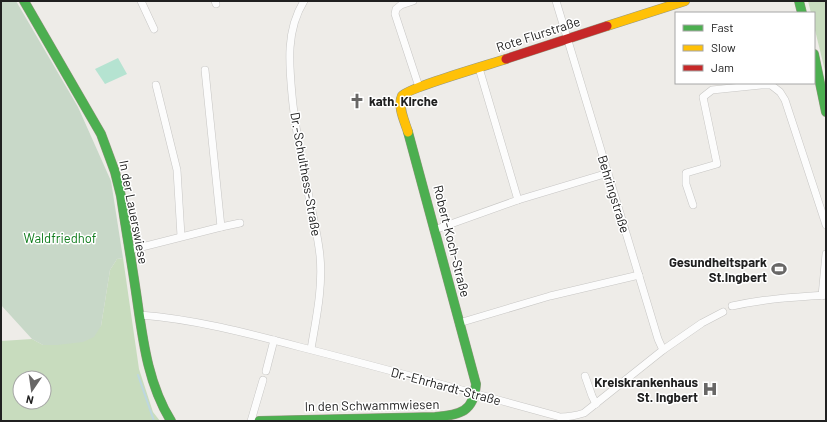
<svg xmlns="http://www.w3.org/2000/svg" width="827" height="422" font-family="Barlow,sans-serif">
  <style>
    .forest { fill: #c8dcbe; fill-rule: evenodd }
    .cemetery { fill: #c8d8c8 }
    .pitch { fill: #b5e3d1 }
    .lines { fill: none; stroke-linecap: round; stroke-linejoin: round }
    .stream { stroke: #bdd7e0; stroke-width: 2 }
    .street-casing { stroke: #c7c6c4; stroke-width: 8 }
    .fast-casing { stroke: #959780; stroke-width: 10 }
    .slow-casing { stroke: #959780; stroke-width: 10 }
    .jam-casing { stroke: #959780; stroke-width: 10 }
    .street { stroke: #fcfcfc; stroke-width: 7 }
    .fast { stroke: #4caf50; stroke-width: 9 }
    .slow { stroke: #ffc107; stroke-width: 9 }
    .jam { stroke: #c62828; stroke-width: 9 }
    .labels { text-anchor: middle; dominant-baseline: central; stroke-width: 3; stroke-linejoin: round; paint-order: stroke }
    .street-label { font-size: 13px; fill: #202020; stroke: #fff }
    .poi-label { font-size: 13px; font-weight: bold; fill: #202020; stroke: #fff; text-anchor: end }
    .park-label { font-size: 13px; fill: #0f7c1c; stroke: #fff }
  </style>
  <rect width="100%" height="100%" fill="#eeece8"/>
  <!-- forest -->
  <g class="forest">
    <path d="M 808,1 L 826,1 L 826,75 L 814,26 L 814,13 L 811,13 Z"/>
    <path d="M 123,258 L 139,369 L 153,412 L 160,421 L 1,421 L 1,341 L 32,339 L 43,345 L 101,326 L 110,270 L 117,259 ZM 20,378 L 44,378 L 44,402 L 20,402 Z"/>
  </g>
  <!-- cemetery -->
  <path class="cemetery" d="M 1,1 L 16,1 L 78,107 L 111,181 L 123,258 L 117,259 L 110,270 L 101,326 L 94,337 L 83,342 L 57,345 L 43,345 L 32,339 L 1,305 Z"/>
  <!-- pitch -->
  <path class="pitch" d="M 118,58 L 127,74 L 105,84 L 95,69 Z"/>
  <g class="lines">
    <!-- stream -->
    <path class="stream" d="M 138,375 L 154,421"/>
    <!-- street casing -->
    <g class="street-casing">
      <g id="street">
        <path d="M 141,1 L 154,29"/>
        <path d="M 215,1 L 216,4"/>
        <path d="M 304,1 C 286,30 289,63 292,95 C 295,129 302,163 309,197 C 313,216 318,236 320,256 C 323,288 316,319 311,349"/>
        <path d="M 413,1 L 401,5 L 396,9 L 395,14 L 419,87"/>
        <path d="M 556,1 L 658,339 L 663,350"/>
        <path d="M 479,68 L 518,200"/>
        <path d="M 205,70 L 221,227"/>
        <path d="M 156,85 L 177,170 L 181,236"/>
        <path d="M 693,205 L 686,184 L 686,173 L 717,164 L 703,97 L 712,90 L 761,85 L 771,85 L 780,92 L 785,100 L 826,225"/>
        <path d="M 434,230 L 518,200 L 608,173"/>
        <path d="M 130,250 L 221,227 L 240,223"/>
        <path d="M 822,296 L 826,254"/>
        <path d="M 732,306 C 763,299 794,297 826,295"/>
        <path d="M 140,315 C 194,319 247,333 300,347 C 387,369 473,393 560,417 C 569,417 575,416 584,413 L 663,350 L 702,323 L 723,312"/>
        <path d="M 459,323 L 550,296 L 639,275"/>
        <path d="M 266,371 L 274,340"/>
        <path d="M 585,376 L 592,396 L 596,404"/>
        <path d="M 251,421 L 263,380"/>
      </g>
    </g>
    <!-- fast casing -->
    <g class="fast-casing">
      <g id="fast">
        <path d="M 24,1 L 101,134 L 115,172 L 121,196 C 126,230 132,264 137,299 C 143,341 148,384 171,421"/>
        <path d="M 799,1 L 802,13"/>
        <path d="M 814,54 L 826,112"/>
        <path d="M 259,421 L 435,417 C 460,415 474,412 476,384 L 408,132"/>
      </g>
    </g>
    <!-- slow casing -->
    <g class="slow-casing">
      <g id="slow">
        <path d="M 607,26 L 685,1"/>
        <path d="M 408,132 C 405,122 397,106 402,96 C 407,88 491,64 506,59"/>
      </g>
    </g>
    <!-- jam casing -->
    <g class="jam-casing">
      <path id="jam" d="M 506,59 L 607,26"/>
    </g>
    <!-- street -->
    <use href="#street" class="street"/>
    <!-- fast -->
    <use href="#fast" class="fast"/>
    <!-- slow -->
    <use href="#slow" class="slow"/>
    <!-- jam -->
    <use href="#jam" class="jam"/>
  </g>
  <!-- icons -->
  <defs>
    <g id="church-bare" transform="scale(1.2)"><path d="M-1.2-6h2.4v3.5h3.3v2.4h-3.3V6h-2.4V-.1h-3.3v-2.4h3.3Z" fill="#686766" stroke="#fff" stroke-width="2.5" paint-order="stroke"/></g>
    <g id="stadium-bare" transform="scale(1.2)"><path d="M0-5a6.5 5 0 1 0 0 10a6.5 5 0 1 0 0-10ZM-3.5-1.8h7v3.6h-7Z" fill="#686766" stroke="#fff" stroke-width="2.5" paint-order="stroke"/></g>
    <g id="hospital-bare" transform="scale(1.2)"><path d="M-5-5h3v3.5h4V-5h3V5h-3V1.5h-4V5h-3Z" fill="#686766" stroke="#fff" stroke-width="2.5" paint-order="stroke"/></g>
  </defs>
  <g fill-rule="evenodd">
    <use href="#church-bare" x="357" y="101"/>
    <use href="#stadium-bare" x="779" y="269"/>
    <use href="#hospital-bare" x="710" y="389"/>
  </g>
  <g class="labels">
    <!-- street labels -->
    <g class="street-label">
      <text transform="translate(538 34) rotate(-18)">Rote Flurstraße</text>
      <text transform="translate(306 174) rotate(80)">Dr.-Schulthess-Straße</text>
      <text transform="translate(614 194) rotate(73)">Behringstraße</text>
      <text transform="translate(134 212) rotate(79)">In der Lauerswiese</text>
      <text transform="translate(452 241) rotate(76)">Robert-Koch-Straße</text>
      <text transform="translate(446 386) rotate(15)">Dr.-Ehrhardt-Straße</text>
      <text transform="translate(372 405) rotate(-1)">In den Schwammwiesen</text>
    </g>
    <!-- poi labels -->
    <g class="poi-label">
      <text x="369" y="101" text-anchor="start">kath. Kirche</text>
      <text x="767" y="262">Gesundheitspark<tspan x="767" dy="15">St.Ingbert</tspan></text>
      <text x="698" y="382">Kreiskrankenhaus<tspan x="698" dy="15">St. Ingbert</tspan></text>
    </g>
    <!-- park labels -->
    <g class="park-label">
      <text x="60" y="238">Waldfriedhof</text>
    </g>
  </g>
  <!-- border -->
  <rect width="827" height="422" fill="none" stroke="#202020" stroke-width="4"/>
  <!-- legend -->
  <rect x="675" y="12" width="140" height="72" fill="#ffffff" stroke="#a6a6a6"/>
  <rect x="683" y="25" width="20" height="6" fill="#4caf50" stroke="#a6a6a6"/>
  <text x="711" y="32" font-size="12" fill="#202020">Fast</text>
  <rect x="683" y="45" width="20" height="6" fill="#ffc107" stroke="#a6a6a6"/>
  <text x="711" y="52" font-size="12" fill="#202020">Slow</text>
  <rect x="683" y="65" width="20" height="6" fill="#c62828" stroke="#a6a6a6"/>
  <text x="711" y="72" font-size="12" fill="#202020">Jam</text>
  <!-- north arrow -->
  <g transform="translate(32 390) rotate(193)"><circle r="19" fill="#ffffff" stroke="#a6a6a6"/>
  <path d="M0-3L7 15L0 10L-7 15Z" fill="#686766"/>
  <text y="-6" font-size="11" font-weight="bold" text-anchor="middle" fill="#202020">N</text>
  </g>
</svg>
